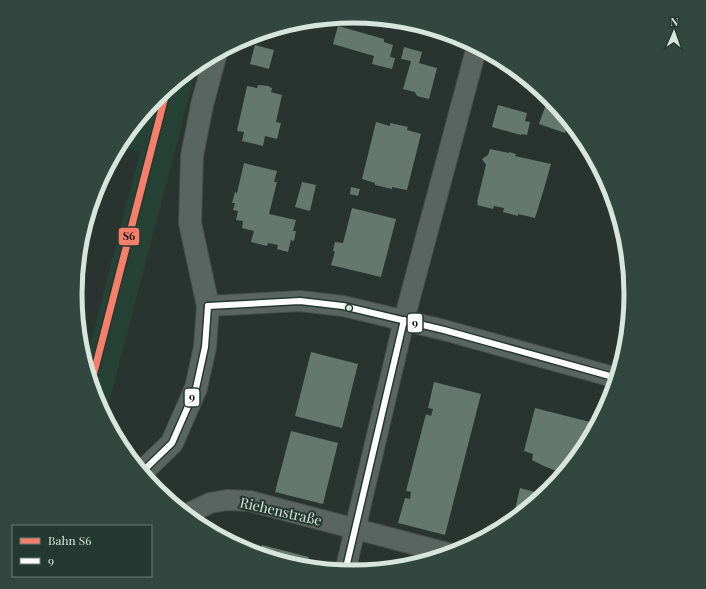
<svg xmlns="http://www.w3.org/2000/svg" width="706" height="589" font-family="'Playfair Display',serif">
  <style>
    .built { fill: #264136 }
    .building { fill: #647870 }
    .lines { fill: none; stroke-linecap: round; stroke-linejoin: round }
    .minor-casing { stroke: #464f4b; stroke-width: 22 }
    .secondary-casing { stroke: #464f4b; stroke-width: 24 }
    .minor { stroke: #5a6460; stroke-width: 20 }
    .secondary { stroke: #596560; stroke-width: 22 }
    .bus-1-casing { stroke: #243931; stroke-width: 9 }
    .bus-1 { stroke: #fff; stroke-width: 6 }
    .rail-1-casing { stroke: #243931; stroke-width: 10 }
    .rail-1 { stroke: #f77e69; stroke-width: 7 }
    .bus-dot { fill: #d8e5df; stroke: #243931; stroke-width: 1.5 }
    .labels { text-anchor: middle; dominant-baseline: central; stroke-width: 4; stroke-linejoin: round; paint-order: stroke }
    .street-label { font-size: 14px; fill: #d8e5df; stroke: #243931 }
    .rim { fill: none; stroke: #d8e5df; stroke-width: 5 }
    .line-badge { stroke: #243931; stroke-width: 1.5 }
    .pale-badge-label { font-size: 11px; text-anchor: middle; font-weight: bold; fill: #111 }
  </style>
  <rect width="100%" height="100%" fill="#293430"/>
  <!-- built -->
  <path class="built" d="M 198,63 L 105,418 L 96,401 L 85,364 L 140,152 L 118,146 L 122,140 L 156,97 Z"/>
  <!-- building -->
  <g class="building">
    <path d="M 317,20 L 316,24 L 305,21 Z"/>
    <path d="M 397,20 L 408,21 L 441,31 L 440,35 L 427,32 L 426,35 L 396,27 Z"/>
    <path d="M 338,26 L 384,39 L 384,42 L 393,45 L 390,57 L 395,58 L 392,69 L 372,64 L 374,56 L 333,44 Z"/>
    <path d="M 279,27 L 277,36 L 264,32 Z"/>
    <path d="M 255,45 L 274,50 L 269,69 L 250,64 Z"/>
    <path d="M 404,47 L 422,52 L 419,63 L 437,68 L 429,99 L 417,96 L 415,92 L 403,89 L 411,61 L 401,59 Z"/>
    <path d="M 258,85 L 269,86 L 269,87 L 272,88 L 271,92 L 282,95 L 276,122 L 281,123 L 277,139 L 265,136 L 263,146 L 242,141 L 244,132 L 237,131 L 247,86 L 257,88 Z"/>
    <path d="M 498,105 L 527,113 L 525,121 L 530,122 L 527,135 L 522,134 L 521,135 L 492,127 Z"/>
    <path d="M 545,107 L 562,113 L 569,121 L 565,133 L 539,124 Z"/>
    <path d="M 376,122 L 390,126 L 390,123 L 408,127 L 407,130 L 421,134 L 407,190 L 392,187 L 392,189 L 375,185 L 375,183 L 362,179 Z"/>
    <path d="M 490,149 L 509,153 L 509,152 L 516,154 L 515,156 L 551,164 L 543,192 L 535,218 L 518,214 L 518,216 L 503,212 L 504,208 L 494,206 L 493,209 L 477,205 L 478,202 L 477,202 L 486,165 L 482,159 L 488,155 Z"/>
    <path d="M 244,163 L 277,171 L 274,182 L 277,182 L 269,214 L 296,220 L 293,231 L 296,231 L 294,241 L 291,240 L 288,252 L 277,249 L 278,245 L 268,243 L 267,246 L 251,242 L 254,231 L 242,228 L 243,221 L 236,220 L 238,211 L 233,210 L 235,203 L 232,203 L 235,192 L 237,193 Z"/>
    <path d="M 302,182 L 316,185 L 310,211 L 295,207 Z"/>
    <path d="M 351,187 L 360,189 L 358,196 L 350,194 Z"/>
    <path d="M 352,208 L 396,219 L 381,277 L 331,265 L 335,252 L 333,251 L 335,242 L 343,243 Z"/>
    <path d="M 311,352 L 358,364 L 342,428 L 295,416 Z"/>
    <path d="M 434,382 L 481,394 L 445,535 L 398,523 L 405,498 L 410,499 L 411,492 L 406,491 L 426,414 L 431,416 L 433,409 L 428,408 Z"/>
    <path d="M 535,408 L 598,424 L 584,449 L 564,474 L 544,466 L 532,460 L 533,454 L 524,451 Z"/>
    <path d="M 291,431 L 338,443 L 323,504 L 275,492 Z"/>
    <path d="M 520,488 L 546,495 L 512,523 Z"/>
    <path d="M 262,545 L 309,557 L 306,568 L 298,568 L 260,556 Z"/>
  </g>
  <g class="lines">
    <!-- minor casing -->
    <g class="minor-casing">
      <g id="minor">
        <path d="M 208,306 L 300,301 L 343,306 L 444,330 L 617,378"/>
        <path d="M 185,515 L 210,503 L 227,500 L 250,501 L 451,554"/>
        <path d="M 345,572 L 404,320 L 477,46"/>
      </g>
    </g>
    <!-- secondary casing -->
    <g class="secondary-casing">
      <path id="secondary" d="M 141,473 L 172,443 L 196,388 L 205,347 L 208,306 L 190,223 L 192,156 L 202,105 L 216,53"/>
    </g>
    <!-- minor -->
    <use href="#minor" class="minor"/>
    <!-- secondary -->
    <use href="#secondary" class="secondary"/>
    <!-- bus-1 casing -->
    <g class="bus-1-casing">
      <g id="bus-1">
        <path d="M 208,306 L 300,301 L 343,306 L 444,330 L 617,378"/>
        <path d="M 141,473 L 172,443 L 196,388 L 205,347 L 208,306"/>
        <path d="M 345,572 L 404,320"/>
      </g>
    </g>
    <!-- bus-1 -->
    <use href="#bus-1" class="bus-1"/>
    <!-- rail-1 casing -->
    <g class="rail-1-casing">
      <path id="rail-1" d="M 91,384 L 167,89"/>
    </g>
    <!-- rail-1 -->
    <use href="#rail-1" class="rail-1"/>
  </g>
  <!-- markers -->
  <circle class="bus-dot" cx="349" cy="308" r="3.5"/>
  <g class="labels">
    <!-- street labels -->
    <g class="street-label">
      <text transform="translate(281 511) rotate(13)">Riehenstraße</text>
    </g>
  </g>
  <!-- crop -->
  <path d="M0 0H706V589H0ZM82 294a271 271 0 1 1 542 0a271 271 0 1 1-542 0Z" fill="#32473f" fill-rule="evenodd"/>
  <path class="rim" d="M82 294a271 271 0 1 1 542 0a271 271 0 1 1-542 0Z"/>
  <g class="line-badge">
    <rect x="118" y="227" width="22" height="19" rx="4" fill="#f77e69"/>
    <rect x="407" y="313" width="16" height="20" rx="4" fill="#fff"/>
    <rect x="184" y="388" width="16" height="19" rx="4" fill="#fff"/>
  </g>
  <g class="pale-badge-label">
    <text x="129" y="240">S6</text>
    <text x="415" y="327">9</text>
    <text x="192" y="401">9</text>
  </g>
  <!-- legend -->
  <rect x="12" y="525" width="140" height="52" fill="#243931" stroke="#6c7e77"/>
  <rect x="20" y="538" width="20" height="6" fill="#f77e69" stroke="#6c7e77"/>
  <text x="48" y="545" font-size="12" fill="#d8e5df">Bahn S6</text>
  <rect x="20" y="558" width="20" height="6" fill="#ffffff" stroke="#6c7e77"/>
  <text x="48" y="565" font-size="12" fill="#d8e5df">9</text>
  <!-- north arrow -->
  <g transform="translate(674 32) rotate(2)" stroke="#243931" stroke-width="3" paint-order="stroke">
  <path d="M0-3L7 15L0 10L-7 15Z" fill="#d8e5df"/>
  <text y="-6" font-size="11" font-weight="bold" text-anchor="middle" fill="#d8e5df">N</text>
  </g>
</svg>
